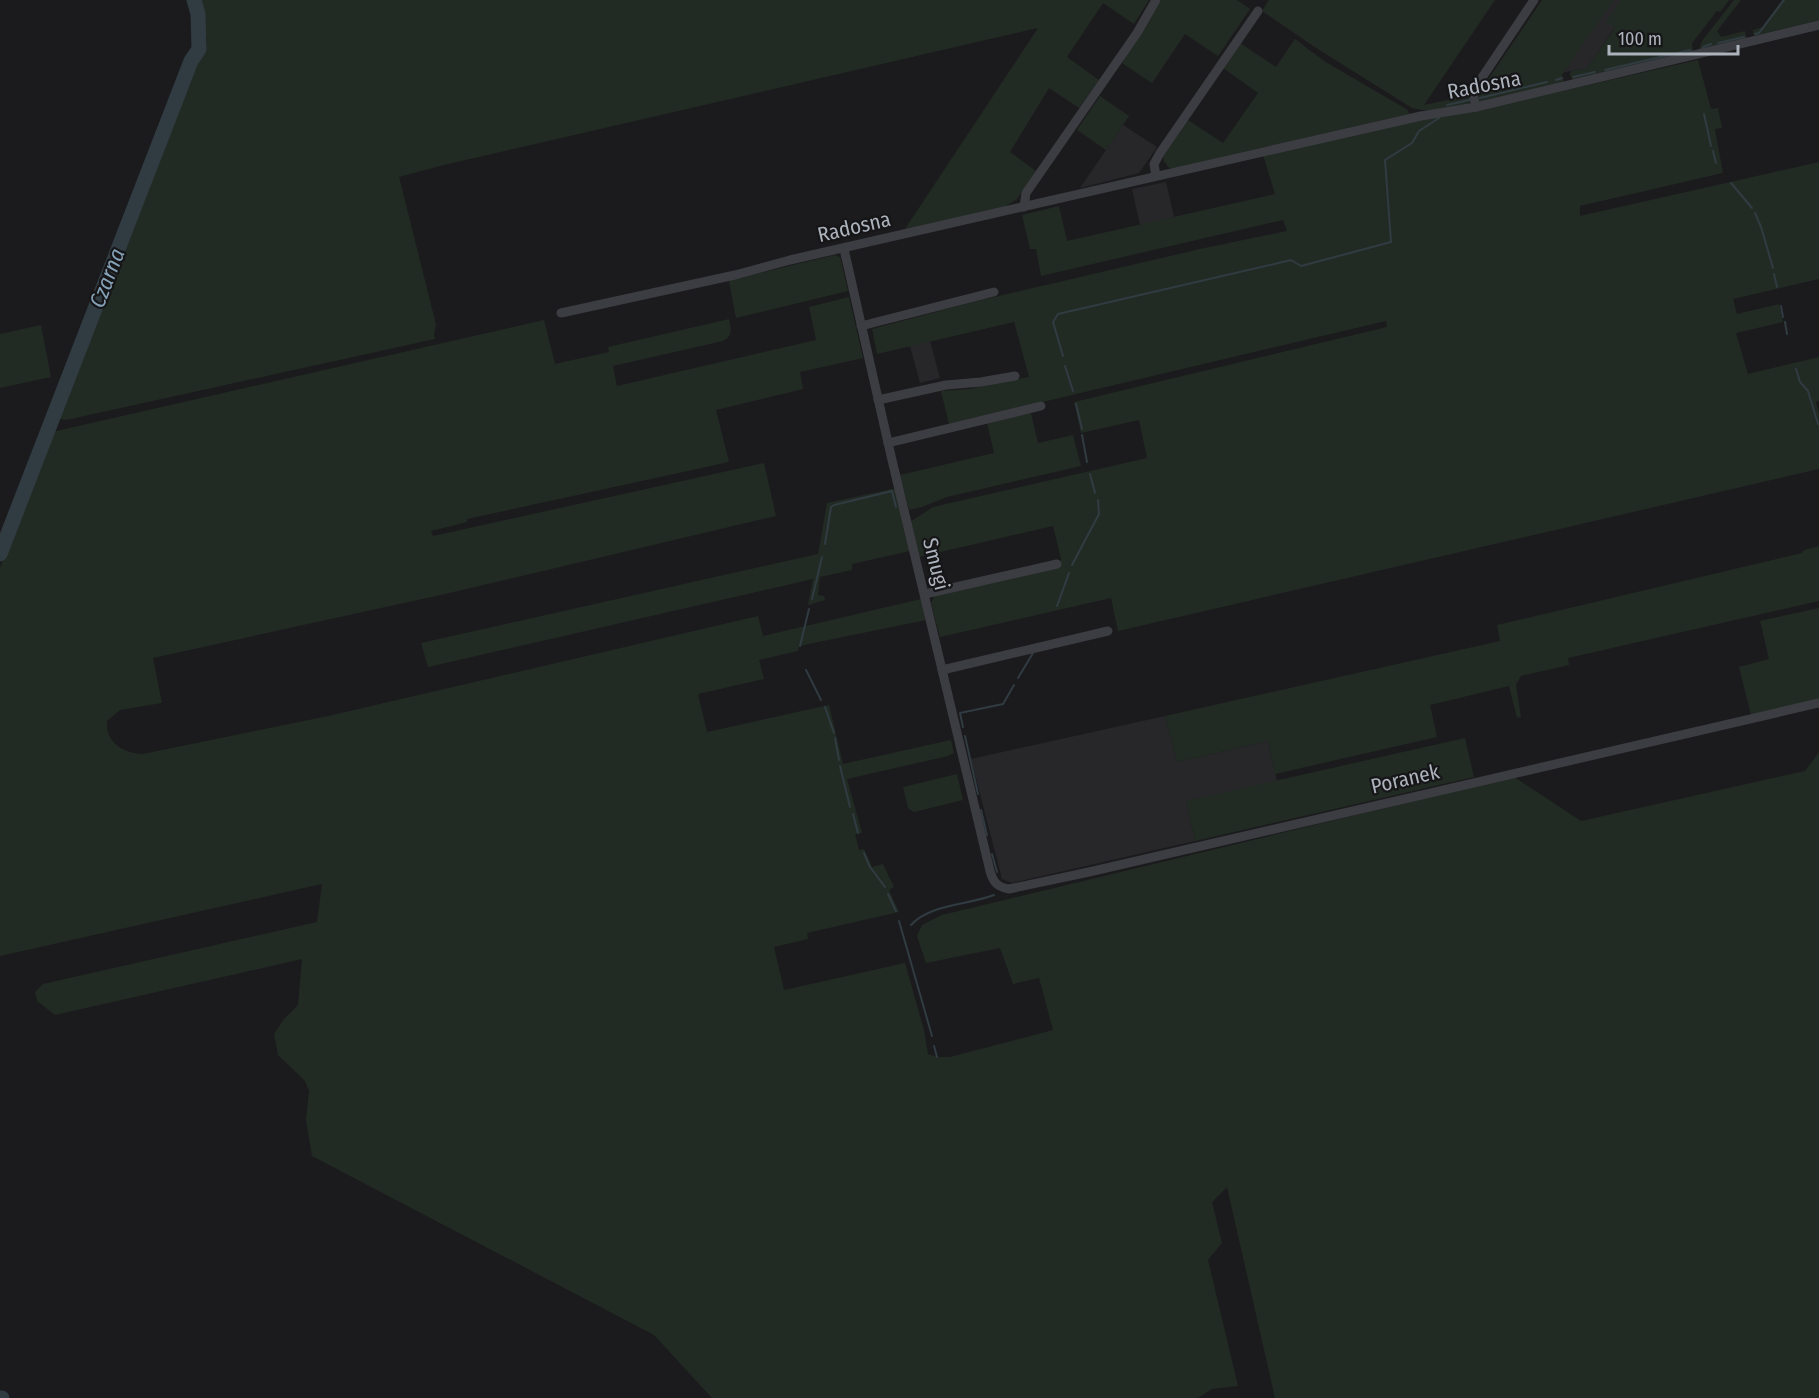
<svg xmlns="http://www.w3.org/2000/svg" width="1819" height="1398" font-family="'Fira Sans Condensed',sans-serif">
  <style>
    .built { fill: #27272a }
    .green { fill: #222b23 }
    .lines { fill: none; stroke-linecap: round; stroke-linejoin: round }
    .stream { stroke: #303b42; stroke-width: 2 }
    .river { stroke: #303b42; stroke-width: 15 }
    .street { stroke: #3c3d42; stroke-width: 9 }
    .labels { text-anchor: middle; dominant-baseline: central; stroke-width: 4.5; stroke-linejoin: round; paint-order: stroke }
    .street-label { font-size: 21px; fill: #adb3bc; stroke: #161618 }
    .water-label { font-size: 22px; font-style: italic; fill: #85a2b7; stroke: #161618 }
  </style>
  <rect width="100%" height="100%" fill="#1b1b1d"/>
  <!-- built -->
  <g class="built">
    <path d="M 1613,0 L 1634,0 L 1586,69 L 1564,72 Z"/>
    <path d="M 1123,125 L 1157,147 L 1139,173 L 1080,188 Z"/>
    <path d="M 1166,182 L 1174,217 L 1140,225 L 1132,189 Z"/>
    <path d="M 930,341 L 940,378 L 920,383 L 910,346 Z"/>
    <path d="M 1165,716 L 1177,762 L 1268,741 L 1277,782 L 1186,801 L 1195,841 L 1012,883 L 1002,879 L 971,759 Z"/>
  </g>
  <!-- green -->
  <g class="green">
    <path d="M 200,0 L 1149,0 L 1134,24 L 1103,3 L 1067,57 L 1099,80 L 1079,108 L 1049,88 L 1010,152 L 1036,171 L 1017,199 L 1003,208 L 903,232 L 1038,28 L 444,165 L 399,177 L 436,325 L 434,334 L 435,339 L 66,420 L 56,418 L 124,239 L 157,165 L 207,41 Z"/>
    <path d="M 1161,0 L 1237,0 L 1250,9 L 1218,56 L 1185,34 L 1152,83 L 1122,63 Z"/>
    <path d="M 1269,0 L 1495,0 L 1424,105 L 1470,95 L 1470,102 L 1468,106 C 1450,109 1430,113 1412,108 L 1313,46 L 1262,11 Z"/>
    <path d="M 1542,0 L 1614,0 L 1562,75 L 1564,81 L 1555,85 L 1480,103 L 1477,93 L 1483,87 Z"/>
    <path d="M 1621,0 L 1729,0 L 1720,12 L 1717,11 L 1692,43 L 1693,51 L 1573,80 L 1570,75 L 1571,71 L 1586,69 L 1615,28 L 1606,22 Z"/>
    <path d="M 1734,0 L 1741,0 L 1717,31 L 1721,37 L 1745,31 L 1747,40 L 1699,50 L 1702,41 Z"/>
    <path d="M 1782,0 L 1819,0 L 1819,20 L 1754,36 L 1753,30 L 1762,27 Z"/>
    <path d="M 1295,39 L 1324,61 L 1408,110 L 1409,114 L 1175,168 L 1169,168 L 1164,161 L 1163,156 L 1188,120 L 1223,143 L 1258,93 L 1223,68 L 1240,43 L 1276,67 Z"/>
    <path d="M 1698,60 L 1711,109 L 1718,108 L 1722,128 L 1715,129 L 1723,173 L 1580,206 L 1580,216 L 1819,162 L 1819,279 L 1733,299 L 1737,314 L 1779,304 L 1783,322 L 1736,333 L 1748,374 L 1819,357 L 1819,401 L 1816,402 L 1819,413 L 1819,469 L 1118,631 L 1111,598 L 940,637 L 931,603 L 935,595 L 1060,566 L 1061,559 L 1053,526 L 919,557 L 910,522 L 933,507 L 1147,458 L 1139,420 L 1081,433 L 1074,402 L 1387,327 L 1386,321 L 949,424 L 941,391 L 969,389 L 1029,377 L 1014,322 L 877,354 L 872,329 L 977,301 L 1200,249 L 1287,231 L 1283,220 L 1041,276 L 1036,249 L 1030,249 L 1022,215 L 1059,206 L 1067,241 L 1275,194 L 1263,155 L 1433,116 L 1479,110 Z"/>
    <path d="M 1100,96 L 1129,116 L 1106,150 L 1077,130 Z"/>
    <path d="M 835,255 L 840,257 L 848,291 L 736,318 L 729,282 L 731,280 Z"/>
    <path d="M 849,297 L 863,358 L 800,372 L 803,389 L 716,410 L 729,462 L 467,519 L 467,522 L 431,531 L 433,536 L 764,463 L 776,516 L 445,594 L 153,658 L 162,703 L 120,710 L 107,721 C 105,742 124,754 143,754 L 328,716 L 758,616 L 763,636 L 921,599 L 926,620 L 799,646 L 798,651 L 759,660 L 764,679 L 698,694 L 707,732 L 829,705 L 843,764 L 951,740 L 954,753 L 948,756 L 847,779 L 862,833 L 855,834 L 859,850 L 864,849 L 872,867 L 883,864 L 894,887 L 889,890 L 899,912 L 807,933 L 808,939 L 774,947 L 784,990 L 905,963 L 924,1030 L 928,1054 L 937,1057 L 950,1057 L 1053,1030 L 1039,978 L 1013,984 L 1000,948 L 926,963 L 917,936 L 922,925 L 942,915 L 1514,777 L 1581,821 L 1805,771 L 1819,752 L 1819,1398 L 1275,1398 L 1227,1187 L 1212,1202 L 1222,1243 L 1208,1260 L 1238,1386 L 1212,1389 L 1198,1398 L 712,1398 L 654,1335 L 312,1156 L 306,1120 L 309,1091 L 305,1081 L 278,1055 L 274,1034 L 284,1019 L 298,1005 L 302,959 L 55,1015 L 37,1001 L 35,992 L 43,984 L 317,922 L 322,884 L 0,956 L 0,568 L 52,432 L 544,320 L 555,364 L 609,352 L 608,347 L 729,319 C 731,329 733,336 723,341 L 613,366 L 617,386 L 816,340 L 809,307 Z"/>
    <path d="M 41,325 L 51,377 L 0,388 L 0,334 Z"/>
    <path d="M 1031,413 L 1038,443 L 1073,435 L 1081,466 L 947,497 L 922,507 L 909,510 L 900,475 L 994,453 L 987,423 Z"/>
    <path d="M 892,489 L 895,489 L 910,551 L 852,564 L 852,570 L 820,577 L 818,595 L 824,596 L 825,600 L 808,605 L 813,579 L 428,667 L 421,643 L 818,554 L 827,503 Z"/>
    <path d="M 1819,546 L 1819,601 L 1568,658 L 1569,665 L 1521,676 L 1516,685 L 1521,717 L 1517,718 L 1509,686 L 1430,705 L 1437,737 L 1275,774 L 1268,741 L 1177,762 L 1165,716 L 1500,641 L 1497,625 L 1802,553 L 1804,550 Z"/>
    <path d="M 1819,608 L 1819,699 L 1751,715 L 1739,667 L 1769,659 L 1760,621 Z"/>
    <path d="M 1465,738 L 1474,777 L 1195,841 L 1186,801 Z"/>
    <path d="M 957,774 L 963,800 L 914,812 L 908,808 L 903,787 Z"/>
  </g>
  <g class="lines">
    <!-- stream -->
    <g class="stream">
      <path d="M 1755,34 L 1759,33 L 1784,0"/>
      <path d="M 1718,43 L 1744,37"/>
      <path d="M 1703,47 L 1711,44"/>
      <path d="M 1605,70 L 1690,50 L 1691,52"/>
      <path d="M 1573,77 L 1595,72"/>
      <path d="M 1556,80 L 1562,78"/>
      <path d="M 1480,98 L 1547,82"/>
      <path d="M 1447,105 L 1469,100"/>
      <path d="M 1704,114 L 1711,146"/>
      <path d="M 1713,151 L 1716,163"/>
      <path d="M 1731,183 L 1752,208"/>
      <path d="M 1755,213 L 1761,227 L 1773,268"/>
      <path d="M 1774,274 L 1777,287"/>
      <path d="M 1781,306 L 1783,317"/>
      <path d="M 1785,322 L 1787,334"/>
      <path d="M 1063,356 L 1053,322 L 1058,314 L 1287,261 L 1291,260 L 1301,266 L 1391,242 L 1385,160 L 1412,143 L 1419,131 L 1439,118"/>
      <path d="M 1065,366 L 1073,391"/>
      <path d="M 1796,369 L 1800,382 L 1808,391 L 1818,424"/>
      <path d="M 1076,404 L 1082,429"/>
      <path d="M 1082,435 L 1087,462"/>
      <path d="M 1090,474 L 1095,493"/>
      <path d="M 825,544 L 831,507 L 834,505 L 892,491 L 896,507"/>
      <path d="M 1072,565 L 1099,514 L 1098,500"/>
      <path d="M 812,599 L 822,557"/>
      <path d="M 1057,606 L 1069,573"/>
      <path d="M 800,646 L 809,609"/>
      <path d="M 806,670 L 821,700"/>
      <path d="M 1018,678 L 1033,653"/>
      <path d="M 825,707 L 834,733"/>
      <path d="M 963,727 L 960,713 L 1003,704 L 1014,685"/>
      <path d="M 965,736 L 978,794"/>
      <path d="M 835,738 L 839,760"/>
      <path d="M 840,766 L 850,807"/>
      <path d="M 981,810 L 987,835"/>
      <path d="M 853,814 L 858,833"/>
      <path d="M 864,853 L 870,867 L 885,887"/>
      <path d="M 992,854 L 997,872"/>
      <path d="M 888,894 L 896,911"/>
      <path d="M 899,921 L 932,1036"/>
      <path d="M 911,925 C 930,904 968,905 994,895"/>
      <path d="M 934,1046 L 937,1057"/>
    </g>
    <!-- river -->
    <g class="river">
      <path d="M 0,554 L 191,61 L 199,49 L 198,14 L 194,0"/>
      <path d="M 0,1398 L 2,1398"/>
    </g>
    <!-- street -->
    <g class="street">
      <path d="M 1476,107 L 1473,94 L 1475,88 L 1534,0"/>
      <path d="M 1156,176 L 1154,164 L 1160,153 L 1258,11"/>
      <path d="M 1024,207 L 1026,193 L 1137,33 L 1156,0"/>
      <path d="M 844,249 L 892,460 L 990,871 C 993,882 997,887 1009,889 L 1089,872 L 1819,703"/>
      <path d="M 561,313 L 735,275 L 790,260 L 1421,116 L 1476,107 L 1819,25"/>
      <path d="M 861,326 L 994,292"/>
      <path d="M 878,400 L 946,385 L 981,382 L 1015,376"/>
      <path d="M 888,443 L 1041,406"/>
      <path d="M 925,594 L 1057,564"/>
      <path d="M 942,670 L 1108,631"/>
    </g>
  </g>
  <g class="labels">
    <!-- street labels -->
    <g class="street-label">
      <text transform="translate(1484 85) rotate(-11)">Radosna</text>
      <text transform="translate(854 227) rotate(-13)">Radosna</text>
      <text transform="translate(936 564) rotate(76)">Smugi</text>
      <text transform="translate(1405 779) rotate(-13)">Poranek</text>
    </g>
    <!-- water labels -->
    <g class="water-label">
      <text transform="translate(107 278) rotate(-69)">Czarna</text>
    </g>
  </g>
  <!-- scale -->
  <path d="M1609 45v9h129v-9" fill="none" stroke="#adb3bc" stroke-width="3"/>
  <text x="1618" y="45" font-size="18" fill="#adb3bc" stroke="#161618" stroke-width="4.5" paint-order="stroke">100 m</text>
</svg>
